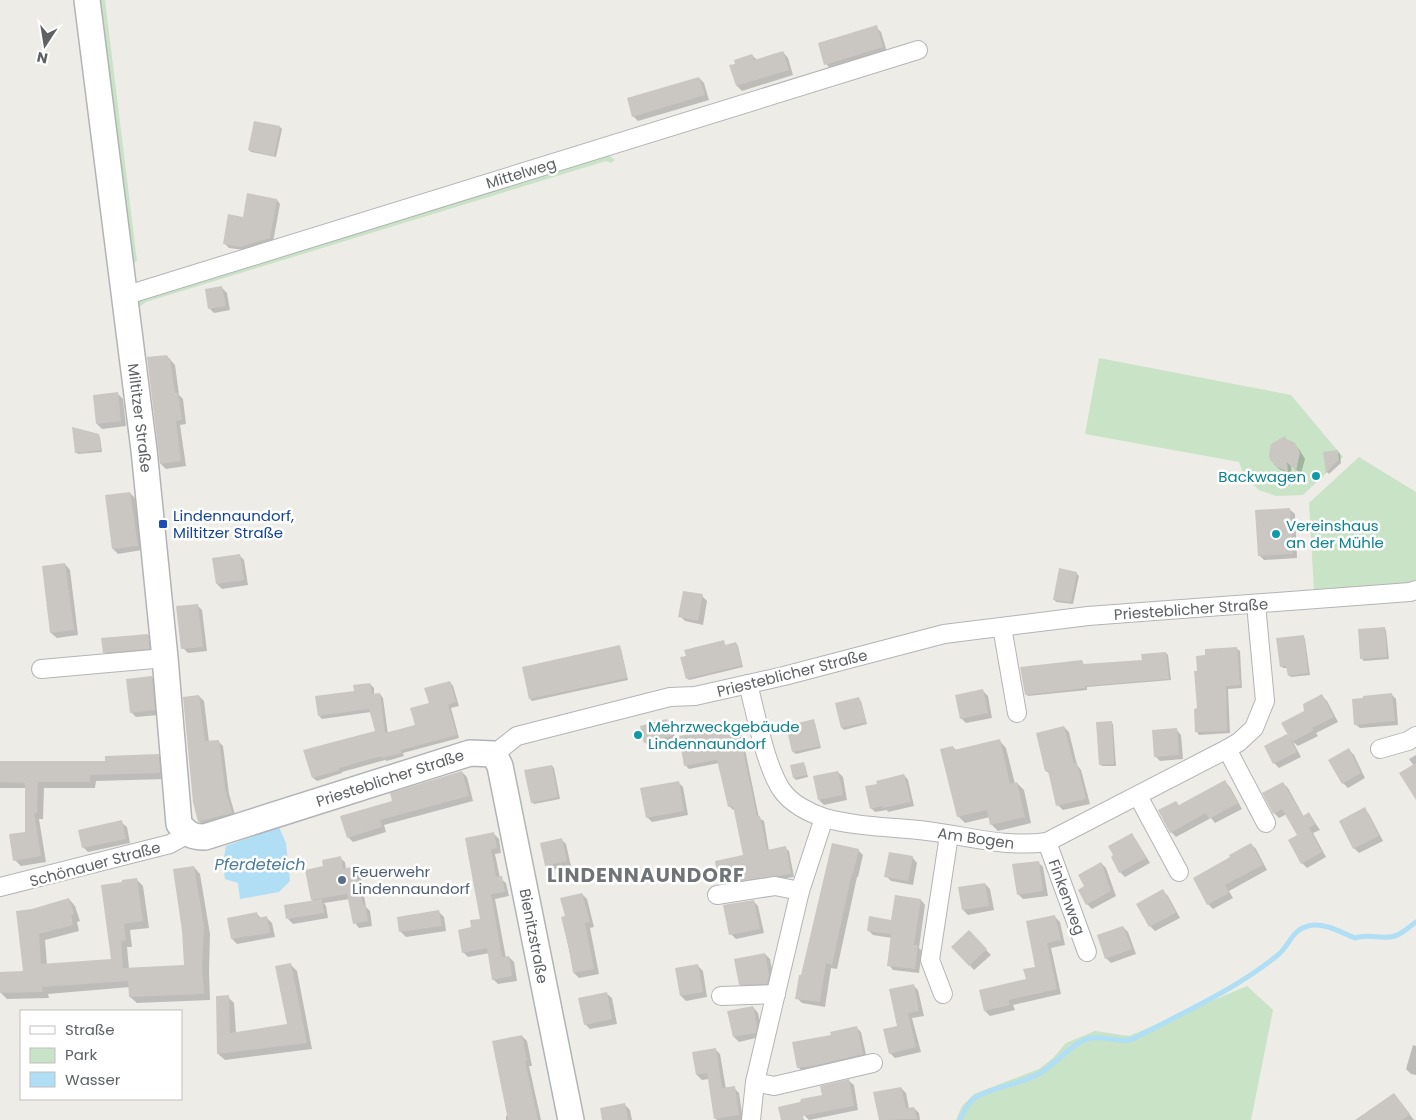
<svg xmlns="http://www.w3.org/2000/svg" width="1416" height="1120" font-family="Poppins,sans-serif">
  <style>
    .green { fill: #c9e3c6 }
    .water { fill: #b0def5 }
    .shadow { fill: #0003 }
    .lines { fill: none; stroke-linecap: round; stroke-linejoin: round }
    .stream { stroke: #b0def5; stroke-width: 5 }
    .building { fill: #cac7c3 }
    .street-casing { stroke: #b2b4b7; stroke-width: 20 }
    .secondary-casing { stroke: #b1b4b7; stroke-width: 28 }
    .street { stroke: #fff; stroke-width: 18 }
    .secondary { stroke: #fff; stroke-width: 25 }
    .culture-dot { fill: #0f9aa8; stroke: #fff; stroke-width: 2 }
    .transit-dot { fill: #1a4fb4; stroke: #fff; stroke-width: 2 }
    .service-dot { fill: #5c6f8a; stroke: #fff; stroke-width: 2 }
    .labels { text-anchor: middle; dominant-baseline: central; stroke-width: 5; stroke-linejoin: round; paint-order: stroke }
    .street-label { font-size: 15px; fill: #5e6265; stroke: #fff }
    .culture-label { font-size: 15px; fill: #0d838f; stroke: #fff; text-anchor: start }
    .transit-label { font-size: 15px; fill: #164399; stroke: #fff; text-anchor: start }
    .service-label { font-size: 15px; fill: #4e5e75; stroke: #fff; text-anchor: start }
    .water-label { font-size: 16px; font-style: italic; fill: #4b7b9d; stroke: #fff }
    .district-label { font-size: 20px; font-weight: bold; letter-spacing: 1px; fill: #6f7477; stroke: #fff }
  </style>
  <rect width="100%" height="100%" fill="#eeece7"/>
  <!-- green -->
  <g class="green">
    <path d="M 97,0 L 105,0 L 137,261 L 130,265 Z"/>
    <path d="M 607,154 L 615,160 L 611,163 L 606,161 L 146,302 L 139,307 L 138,304 L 143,297 Z"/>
    <path d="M 1099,358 L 1291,395 L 1343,457 L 1303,495 L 1276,496 L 1259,490 L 1244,476 L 1239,462 L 1085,434 Z"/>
    <path d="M 1359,457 L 1416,492 L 1416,580 L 1402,584 L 1314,590 L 1309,503 Z"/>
    <path d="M 1247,986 L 1273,1010 L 1251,1120 L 956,1120 L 962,1106 L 974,1094 L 1039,1069 L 1053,1058 L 1066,1043 L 1095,1031 L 1129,1036 Z"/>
  </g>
  <!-- water -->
  <path class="water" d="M 279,827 L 286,843 L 290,881 L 279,892 L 240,899 L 238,883 L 225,879 L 223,863 L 226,846 Z"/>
  <!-- shadow -->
  <g class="shadow">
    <path d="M 876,27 L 881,32 L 887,52 L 831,69 L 826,64 Z"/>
    <path d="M 783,52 L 788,58 L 793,75 L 742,91 L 737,86 L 752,55 L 757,60 Z"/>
    <path d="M 699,78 L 704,83 L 709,100 L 638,121 L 633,116 Z"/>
    <path d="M 280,127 L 282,129 L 276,157 L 251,152 L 249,150 Z"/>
    <path d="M 277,200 L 280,204 L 273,242 L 244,250 L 229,248 L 225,244 L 244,218 Z"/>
    <path d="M 222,288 L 227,293 L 230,310 L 214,313 L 209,308 Z"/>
    <path d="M 167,356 L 175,365 L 179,395 L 183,399 L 186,424 L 180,425 L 186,466 L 166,469 L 161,464 Z"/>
    <path d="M 118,394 L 123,399 L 126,426 L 102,429 L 97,424 Z"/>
    <path d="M 98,435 L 100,437 L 102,452 L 78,454 L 76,452 Z"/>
    <path d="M 1285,438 L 1299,449 L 1305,459 L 1301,474 L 1291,465 L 1292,475 L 1279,469 L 1274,464 Z"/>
    <path d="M 1337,451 L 1340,454 L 1341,463 L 1329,474 L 1327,472 L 1324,453 Z"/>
    <path d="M 130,493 L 135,498 L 142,550 L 118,554 L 113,549 Z"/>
    <path d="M 1289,509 L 1295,514 L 1297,558 L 1264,560 L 1259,555 Z"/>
    <path d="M 239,555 L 244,560 L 248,585 L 222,589 L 217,584 Z"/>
    <path d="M 65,564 L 70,570 L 78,635 L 57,638 L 51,633 L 43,567 Z"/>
    <path d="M 1076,573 L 1079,576 L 1073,604 L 1056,602 L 1054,599 Z"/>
    <path d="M 702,596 L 707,601 L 703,625 L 685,621 L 680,616 Z"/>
    <path d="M 197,605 L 202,610 L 207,651 L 188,653 L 183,648 Z"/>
    <path d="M 1384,628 L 1386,630 L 1389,659 L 1364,661 L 1362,659 Z"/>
    <path d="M 148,635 L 153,640 L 154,653 L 109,657 L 104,652 Z"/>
    <path d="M 1303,636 L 1305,639 L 1310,675 L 1291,677 L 1289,675 L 1288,668 L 1283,668 L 1281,666 Z"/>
    <path d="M 723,641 L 726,646 L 736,643 L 738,646 L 743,667 L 689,680 L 687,678 Z"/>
    <path d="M 619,647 L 621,649 L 628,680 L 532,701 L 530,699 Z"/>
    <path d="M 1236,648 L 1240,651 L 1242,688 L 1228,689 L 1230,733 L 1199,735 L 1196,731 L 1198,710 Z"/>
    <path d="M 1166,653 L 1168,655 L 1171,680 L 1087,687 L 1087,690 L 1028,696 L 1026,694 L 1082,661 L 1084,665 L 1143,661 Z"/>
    <path d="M 152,677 L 157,682 L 159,715 L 136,717 L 131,712 Z"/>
    <path d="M 450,682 L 453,686 L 459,706 L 451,708 L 459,738 L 403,753 L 404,756 L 387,761 L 385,760 L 342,772 L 342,773 L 317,781 L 313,778 L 377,732 L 371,712 L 322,719 L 319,716 L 370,684 L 374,688 L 374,695 L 380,694 L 383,698 L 388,734 L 416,726 L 430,704 Z"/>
    <path d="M 983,691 L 988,696 L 992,718 L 966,723 L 961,718 Z"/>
    <path d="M 1392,695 L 1396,699 L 1398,725 L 1360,728 L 1355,724 Z"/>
    <path d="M 199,696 L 204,701 L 209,742 L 218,741 L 223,746 L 229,794 L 236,818 L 204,826 L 199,821 Z"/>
    <path d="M 1322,696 L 1327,701 L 1338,722 L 1316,733 L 1318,736 L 1298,746 L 1293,742 L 1301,757 L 1279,768 L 1274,763 L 1265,747 L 1287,735 L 1291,739 Z"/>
    <path d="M 859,699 L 861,701 L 867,724 L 844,730 L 842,728 Z"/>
    <path d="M 667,721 L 672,726 L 676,741 L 650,747 L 645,742 Z"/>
    <path d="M 813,721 L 815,723 L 821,748 L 796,754 L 793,752 Z"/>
    <path d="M 1111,722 L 1113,724 L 1116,766 L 1102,766 L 1100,764 Z"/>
    <path d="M 738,727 L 741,730 L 759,818 L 764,821 L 769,851 L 785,848 L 789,851 L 794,877 L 724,887 L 720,883 L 744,856 L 735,809 L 733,810 L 729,806 L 719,763 L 689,769 L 685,765 Z"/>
    <path d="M 1064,727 L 1069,732 L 1077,765 L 1081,770 L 1090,804 L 1063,810 L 1058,805 L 1050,774 L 1046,771 Z"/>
    <path d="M 1176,729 L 1181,735 L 1183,759 L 1160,761 L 1155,756 Z"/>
    <path d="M 1000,741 L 1006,748 L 1015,784 L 1017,783 L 1024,790 L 1031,823 L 998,831 L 991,824 L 990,817 L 965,823 L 958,816 L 953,747 L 956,750 Z"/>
    <path d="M 1349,750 L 1354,755 L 1365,778 L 1348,788 L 1343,783 Z"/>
    <path d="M 158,755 L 164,762 L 166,779 L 96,781 L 95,788 L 44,788 L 43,819 L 39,819 L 46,862 L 21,866 L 15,860 L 26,833 L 26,788 L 0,788 L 0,762 L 106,762 Z"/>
    <path d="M 1416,755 L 1416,796 L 1414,766 L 1409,759 Z"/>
    <path d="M 803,763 L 805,765 L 808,777 L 796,780 L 794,778 L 791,766 Z"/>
    <path d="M 552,766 L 554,768 L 560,799 L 534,804 L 532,802 Z"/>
    <path d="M 462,772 L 467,777 L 473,801 L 384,825 L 386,832 L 353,842 L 348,837 Z"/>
    <path d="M 838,772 L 843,777 L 847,800 L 824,805 L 819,800 Z"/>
    <path d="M 904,775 L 908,780 L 914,806 L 888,812 L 887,810 L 875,812 L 871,808 L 878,785 Z"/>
    <path d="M 678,782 L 683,787 L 688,815 L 652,822 L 647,817 Z"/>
    <path d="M 1225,782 L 1230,787 L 1242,809 L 1215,823 L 1211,818 L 1176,837 L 1171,832 L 1180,806 Z"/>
    <path d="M 1283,783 L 1288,788 L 1304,817 L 1309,814 L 1320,830 L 1313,833 L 1326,857 L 1307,868 L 1302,863 L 1299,835 L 1287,814 L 1279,818 L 1274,813 L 1264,794 Z"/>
    <path d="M 1364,809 L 1369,814 L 1383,841 L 1359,853 L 1354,848 Z"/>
    <path d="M 121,822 L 127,827 L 130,843 L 88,852 L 83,847 Z"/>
    <path d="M 494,834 L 499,839 L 501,853 L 495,854 L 500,878 L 506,883 L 509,896 L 495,899 L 506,958 L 509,957 L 514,962 L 517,981 L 498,984 L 493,979 L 490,953 L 468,957 L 463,952 L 473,928 L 482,920 L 466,839 Z"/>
    <path d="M 1131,835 L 1136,840 L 1150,863 L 1125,877 L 1120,872 L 1115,856 Z"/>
    <path d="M 561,839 L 566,844 L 571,866 L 551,870 L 546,865 Z"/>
    <path d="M 1251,844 L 1256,849 L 1267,870 L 1229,891 L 1233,898 L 1213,909 L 1208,904 Z"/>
    <path d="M 858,850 L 863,855 L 858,877 L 857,877 L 837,969 L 831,968 L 825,1007 L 802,1003 L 797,998 L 802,976 Z"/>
    <path d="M 912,857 L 917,863 L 913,885 L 891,881 L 886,876 Z"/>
    <path d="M 340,858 L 345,862 L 346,869 L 355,868 L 360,872 L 366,907 L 370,911 L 372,926 L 359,928 L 355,923 L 350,899 L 324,903 L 326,906 L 328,918 L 293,924 L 288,919 L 314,902 L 312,900 L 307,871 L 325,867 Z"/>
    <path d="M 1038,862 L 1043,867 L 1048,896 L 1023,899 L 1018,894 Z"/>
    <path d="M 1101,863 L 1106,868 L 1116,896 L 1092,909 L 1087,904 L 1086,886 Z"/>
    <path d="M 194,867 L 200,874 L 210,934 L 209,971 L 210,1000 L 137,1003 L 130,997 L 130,987 L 48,994 L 49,998 L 7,999 L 1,993 L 0,973 L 25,972 L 32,910 L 69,899 L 75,906 L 80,921 L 77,922 L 79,931 L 45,940 L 47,965 L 113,960 L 124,883 L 136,879 L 143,886 L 149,928 L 130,930 L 132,947 L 127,947 L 129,969 L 185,966 Z"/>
    <path d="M 985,884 L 990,889 L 994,910 L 968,915 L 963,910 Z"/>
    <path d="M 1163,891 L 1168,896 L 1180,918 L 1155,931 L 1150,926 Z"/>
    <path d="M 582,894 L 587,899 L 594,927 L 590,928 L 599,974 L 579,978 L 574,973 L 562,918 L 566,917 Z"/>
    <path d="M 921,900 L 925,905 L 919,948 L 922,951 L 919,973 L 893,970 L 889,965 L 892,938 L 873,935 L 868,930 L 892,921 Z"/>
    <path d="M 753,901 L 758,906 L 764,933 L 736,939 L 731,934 Z"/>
    <path d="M 439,912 L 444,917 L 446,931 L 406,937 L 400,931 Z"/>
    <path d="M 257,914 L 261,918 L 267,918 L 272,923 L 275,937 L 237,944 L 232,939 Z"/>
    <path d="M 1055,917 L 1060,922 L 1065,945 L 1051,948 L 1061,994 L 1013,1005 L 1015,1010 L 990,1016 L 985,1011 L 1027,980 L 1036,968 Z"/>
    <path d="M 1123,927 L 1128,932 L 1136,954 L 1111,963 L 1106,958 Z"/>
    <path d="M 969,932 L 991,955 L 974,970 L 953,947 Z"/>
    <path d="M 765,954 L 770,959 L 774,980 L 772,988 L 745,989 L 740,984 Z"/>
    <path d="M 290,964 L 297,971 L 312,1049 L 225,1060 L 218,1054 L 228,997 L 234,1003 L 236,1033 L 288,1025 Z"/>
    <path d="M 698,966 L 703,971 L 707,997 L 686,1001 L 681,996 Z"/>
    <path d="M 913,985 L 918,990 L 924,1016 L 912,1018 L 921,1052 L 895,1058 L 890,1053 Z"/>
    <path d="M 606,993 L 612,998 L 617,1024 L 590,1029 L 585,1024 Z"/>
    <path d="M 753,1007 L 758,1013 L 762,1032 L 760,1037 L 739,1042 L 734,1037 Z"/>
    <path d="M 856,1027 L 861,1032 L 867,1059 L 803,1072 L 798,1067 L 832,1036 Z"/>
    <path d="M 522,1036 L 527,1041 L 532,1066 L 529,1066 L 541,1120 L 506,1120 L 506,1116 L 509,1115 Z"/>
    <path d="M 1413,1045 L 1416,1046 L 1416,1075 L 1411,1074 L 1406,1069 Z"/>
    <path d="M 715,1049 L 720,1054 L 726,1089 L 734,1088 L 739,1093 L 743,1120 L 717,1120 L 715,1118 L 709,1079 L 702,1080 L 697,1075 Z"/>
    <path d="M 849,1081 L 854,1085 L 858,1110 L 809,1120 L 804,1115 L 823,1096 Z"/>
    <path d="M 901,1088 L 906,1093 L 909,1109 L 914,1108 L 919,1113 L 920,1120 L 880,1120 L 875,1093 Z"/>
    <path d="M 1394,1094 L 1414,1120 L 1373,1120 Z"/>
    <path d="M 625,1105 L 630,1110 L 632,1120 L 603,1120 Z"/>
  </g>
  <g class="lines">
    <!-- stream -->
    <path class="stream" d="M 960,1120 C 964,1112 969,1100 978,1096 C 998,1086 1022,1084 1042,1072 C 1056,1063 1073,1043 1087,1039 C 1102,1034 1123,1045 1135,1038 C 1184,1012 1237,989 1279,954 C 1290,944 1292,930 1308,926 C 1324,922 1340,932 1355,938 C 1369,933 1382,940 1395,936 C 1402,934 1410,926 1416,922"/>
  </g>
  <!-- building -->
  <g class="building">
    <path d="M 877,25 L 883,47 L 824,65 L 818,43 Z"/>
    <path d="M 783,51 L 789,70 L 736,86 L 729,65 L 735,64 L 734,60 L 752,54 L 754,60 Z"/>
    <path d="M 699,77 L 705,95 L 632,117 L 627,98 Z"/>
    <path d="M 254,121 L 280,126 L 274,156 L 248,150 Z"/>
    <path d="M 247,193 L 277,199 L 270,238 L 240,247 L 223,244 L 228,214 L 243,217 Z"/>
    <path d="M 222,286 L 226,306 L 208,309 L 205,289 Z"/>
    <path d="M 167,355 L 168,359 L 170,358 L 175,393 L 178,393 L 182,420 L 176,421 L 181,461 L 160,464 L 147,357 Z"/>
    <path d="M 118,392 L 121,421 L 96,424 L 93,395 Z"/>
    <path d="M 72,427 L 99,434 L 101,450 L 75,453 Z"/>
    <path d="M 1285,436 L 1286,439 L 1294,442 L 1297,446 L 1300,453 L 1296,471 L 1287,462 L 1288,472 L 1277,467 L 1270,460 L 1269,455 L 1271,444 Z"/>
    <path d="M 1338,450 L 1339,460 L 1326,473 L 1323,452 Z"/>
    <path d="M 130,492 L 138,546 L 112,549 L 105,495 Z"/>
    <path d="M 1290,508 L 1293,554 L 1258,556 L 1255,510 Z"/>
    <path d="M 240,554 L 244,580 L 216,584 L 212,558 Z"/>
    <path d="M 65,563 L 74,630 L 50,633 L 42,566 Z"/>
    <path d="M 1059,568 L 1077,572 L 1071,602 L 1053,600 Z"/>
    <path d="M 683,591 L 703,594 L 698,621 L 678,617 Z"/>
    <path d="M 198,604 L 203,647 L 181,649 L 176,606 Z"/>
    <path d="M 1385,627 L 1387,657 L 1360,659 L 1358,629 Z"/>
    <path d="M 148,634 L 150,649 L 103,653 L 101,638 Z"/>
    <path d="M 1304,635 L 1308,673 L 1288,676 L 1286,666 L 1280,667 L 1276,638 Z"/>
    <path d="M 724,640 L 725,645 L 736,642 L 742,665 L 686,679 L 680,657 L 686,656 L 684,650 Z"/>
    <path d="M 620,645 L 627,678 L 529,699 L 522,667 Z"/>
    <path d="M 1237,647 L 1240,685 L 1226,686 L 1227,731 L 1195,732 L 1194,709 L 1197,708 L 1194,671 L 1197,671 L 1196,656 L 1205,655 L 1205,649 Z"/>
    <path d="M 1166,652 L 1169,679 L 1085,686 L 1085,688 L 1025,695 L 1020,667 L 1082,660 L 1083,664 L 1142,660 L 1141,654 Z"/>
    <path d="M 152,676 L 155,710 L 130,713 L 126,679 Z"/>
    <path d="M 450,681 L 456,702 L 448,705 L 457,735 L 401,750 L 401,753 L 382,758 L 382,756 L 339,768 L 340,770 L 312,778 L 303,750 L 375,731 L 369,709 L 318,716 L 315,696 L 354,691 L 353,685 L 370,683 L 372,694 L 380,693 L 385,733 L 415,725 L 410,708 L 429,703 L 424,688 Z"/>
    <path d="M 983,689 L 988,713 L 960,719 L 955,695 Z"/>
    <path d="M 1392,693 L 1395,721 L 1354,725 L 1352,699 L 1363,698 L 1363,696 Z"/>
    <path d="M 1322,694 L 1334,717 L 1312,728 L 1314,730 L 1292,742 L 1281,723 L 1304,711 L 1303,704 Z"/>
    <path d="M 199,695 L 205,741 L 219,740 L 225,788 L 232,813 L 198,822 L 193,802 L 183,697 Z"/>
    <path d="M 859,697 L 866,722 L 841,728 L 835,703 Z"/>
    <path d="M 667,719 L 671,736 L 644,743 L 640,726 Z"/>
    <path d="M 814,719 L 820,746 L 792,752 L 786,726 Z"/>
    <path d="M 1112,721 L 1114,764 L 1099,765 L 1096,722 Z"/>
    <path d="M 738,726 L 757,817 L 760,816 L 767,850 L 786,846 L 791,874 L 719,884 L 715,861 L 743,855 L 733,806 L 728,807 L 717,760 L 684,766 L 679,736 Z"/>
    <path d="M 1064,726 L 1074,764 L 1077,763 L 1086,799 L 1056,806 L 1048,771 L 1045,771 L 1036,733 Z"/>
    <path d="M 1177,728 L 1179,755 L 1154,757 L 1152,730 Z"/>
    <path d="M 1287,734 L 1297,752 L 1273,764 L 1264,746 Z"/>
    <path d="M 1000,739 L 1010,784 L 1017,782 L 1025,817 L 990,825 L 987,810 L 957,817 L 940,749 L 953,746 L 954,750 Z"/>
    <path d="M 1349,748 L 1361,773 L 1342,784 L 1328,760 Z"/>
    <path d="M 159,754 L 160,773 L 90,775 L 90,782 L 38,782 L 37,813 L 34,813 L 41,856 L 13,861 L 9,834 L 25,832 L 25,783 L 0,782 L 0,761 L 105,761 L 105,756 Z"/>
    <path d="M 804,762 L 807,775 L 793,778 L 790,765 Z"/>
    <path d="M 1416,763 L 1416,800 L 1399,773 Z"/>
    <path d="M 552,765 L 558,797 L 531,803 L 524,770 Z"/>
    <path d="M 462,771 L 469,796 L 380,820 L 382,827 L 347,838 L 340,816 L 392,801 L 390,793 Z"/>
    <path d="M 838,771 L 843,795 L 818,800 L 813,776 Z"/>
    <path d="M 904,774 L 911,802 L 883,808 L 882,806 L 870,809 L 865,786 L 877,784 L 876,781 Z"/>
    <path d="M 1225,780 L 1238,803 L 1209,819 L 1206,813 L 1170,833 L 1158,810 L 1176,801 L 1179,805 Z"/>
    <path d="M 679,781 L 684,811 L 646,818 L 640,788 Z"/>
    <path d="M 1283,782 L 1303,816 L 1309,812 L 1316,824 L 1309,828 L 1322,852 L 1301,864 L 1288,840 L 1297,835 L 1282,809 L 1273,814 L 1262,793 Z"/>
    <path d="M 1365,807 L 1379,836 L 1353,849 L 1339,821 Z"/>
    <path d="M 122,820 L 126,839 L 82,848 L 78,830 Z"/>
    <path d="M 494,832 L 497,848 L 491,849 L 496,877 L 502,876 L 505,892 L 491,894 L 502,957 L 509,956 L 512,976 L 492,980 L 487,948 L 462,953 L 458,930 L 471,927 L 470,920 L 480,919 L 465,838 Z"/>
    <path d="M 1132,833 L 1146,858 L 1119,873 L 1111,857 L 1113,855 L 1108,846 Z"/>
    <path d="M 562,838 L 567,861 L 545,866 L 540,843 Z"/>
    <path d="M 832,843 L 859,849 L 853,873 L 852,873 L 832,965 L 826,963 L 820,1002 L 795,999 L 799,975 L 801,975 Z"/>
    <path d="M 1251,843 L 1263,865 L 1225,885 L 1229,893 L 1207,905 L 1193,878 L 1230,857 L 1229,855 Z"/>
    <path d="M 889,852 L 913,856 L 908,881 L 884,877 Z"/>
    <path d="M 341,856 L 343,869 L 355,866 L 363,905 L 365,905 L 368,921 L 353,924 L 347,894 L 311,900 L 305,870 L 323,866 L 322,860 Z"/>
    <path d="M 1039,861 L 1043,891 L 1017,895 L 1012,864 Z"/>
    <path d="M 1101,862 L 1111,891 L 1086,905 L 1078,890 L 1084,886 L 1078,875 Z"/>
    <path d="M 194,866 L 204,926 L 202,964 L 204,994 L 129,997 L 128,981 L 42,987 L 43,992 L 0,993 L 0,972 L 23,971 L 16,911 L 32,909 L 69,898 L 74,914 L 71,915 L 73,925 L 39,934 L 41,964 L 111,959 L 101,885 L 122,882 L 122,880 L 137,878 L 143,921 L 124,924 L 126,940 L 121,941 L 123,968 L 184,965 L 182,931 L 173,869 Z"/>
    <path d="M 985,883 L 989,906 L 962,910 L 958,887 Z"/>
    <path d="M 1163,889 L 1176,913 L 1149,927 L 1136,904 Z"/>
    <path d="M 582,893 L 590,922 L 585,923 L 594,969 L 573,973 L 569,948 L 561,917 L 565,916 L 560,898 Z"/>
    <path d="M 895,895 L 921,899 L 914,945 L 918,945 L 915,969 L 887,966 L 891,934 L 867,931 L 869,916 L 891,920 Z"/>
    <path d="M 322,899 L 324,913 L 286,919 L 284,905 Z"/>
    <path d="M 754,900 L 760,929 L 729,935 L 723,905 Z"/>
    <path d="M 439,910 L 442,926 L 399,932 L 397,917 Z"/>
    <path d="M 257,912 L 258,918 L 267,916 L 270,933 L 231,939 L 227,918 Z"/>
    <path d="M 1055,915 L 1061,940 L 1047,943 L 1057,989 L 1009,1000 L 1010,1005 L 984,1011 L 979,990 L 1026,979 L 1023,969 L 1035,967 L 1026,921 Z"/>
    <path d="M 1123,926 L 1132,949 L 1105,959 L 1097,935 Z"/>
    <path d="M 969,930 L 987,949 L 969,966 L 951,947 Z"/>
    <path d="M 765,953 L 769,975 L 767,984 L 739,985 L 734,959 Z"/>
    <path d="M 291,963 L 307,1043 L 217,1054 L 216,996 L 229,995 L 230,1033 L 287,1024 L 275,966 Z"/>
    <path d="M 698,964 L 703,992 L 680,996 L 675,968 Z"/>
    <path d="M 914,984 L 919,1011 L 908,1013 L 916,1047 L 889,1054 L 883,1029 L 897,1026 L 889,989 Z"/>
    <path d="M 607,992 L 612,1019 L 584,1025 L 578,998 Z"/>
    <path d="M 753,1006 L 757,1027 L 756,1033 L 733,1037 L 727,1011 Z"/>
    <path d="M 857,1026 L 863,1054 L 817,1065 L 797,1068 L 792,1042 L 831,1035 L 830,1032 Z"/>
    <path d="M 522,1035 L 527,1061 L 525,1061 L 538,1120 L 508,1120 L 495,1056 L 492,1041 Z"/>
    <path d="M 716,1048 L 722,1088 L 735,1086 L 739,1115 L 714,1119 L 707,1073 L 696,1075 L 692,1052 Z"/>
    <path d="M 849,1079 L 854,1106 L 803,1116 L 804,1120 L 781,1120 L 778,1107 L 800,1102 L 801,1099 L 822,1095 L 820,1086 Z"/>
    <path d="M 901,1087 L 906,1108 L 914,1107 L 917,1119 L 879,1120 L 873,1092 Z"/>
    <path d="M 1394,1093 L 1410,1114 L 1402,1120 L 1355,1120 Z"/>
    <path d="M 625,1103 L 628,1120 L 602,1120 L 600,1108 Z"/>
  </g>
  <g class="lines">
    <!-- street casing -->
    <g class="street-casing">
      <g id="street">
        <path d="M 124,296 L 918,50"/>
        <path d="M 1002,627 L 1017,713"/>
        <path d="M 41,669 L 165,658"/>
        <path d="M 748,684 C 756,714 765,764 781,789 C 790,803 809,813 825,818 C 857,827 893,827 927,831 C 968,836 1006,848 1047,842 L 1227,749 L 1239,742 L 1254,728 L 1265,701 L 1256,604"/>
        <path d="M 1227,749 L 1266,823"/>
        <path d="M 1380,749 L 1408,741 L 1416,736"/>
        <path d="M 494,754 L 517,736 L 670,697 L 695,696 L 784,676 L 944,634 L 1088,616 L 1410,592 L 1416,590"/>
        <path d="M 1138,796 L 1179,872"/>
        <path d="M 1047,842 L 1087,952"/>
        <path d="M 0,887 L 170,844 L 188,834"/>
        <path d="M 717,895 L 775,886 L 800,891"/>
        <path d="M 943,994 L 930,960 L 949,835"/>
        <path d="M 721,996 L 776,994"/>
        <path d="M 755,1082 L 774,1086 L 873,1063"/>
        <path d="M 751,1120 L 755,1082 L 800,891 L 824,818"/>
      </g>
    </g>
    <!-- secondary casing -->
    <g class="secondary-casing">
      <path id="secondary" d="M 87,0 L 144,450 L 165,658 L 179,824 C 188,834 191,837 205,837 L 470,753 L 494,754 L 500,766 L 571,1120"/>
    </g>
    <!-- street -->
    <use href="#street" class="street"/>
    <!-- secondary -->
    <use href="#secondary" class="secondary"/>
  </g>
  <!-- markers -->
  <g class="culture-dot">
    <circle cx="1316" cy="476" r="5"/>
    <circle cx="1276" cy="534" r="5"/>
    <circle cx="638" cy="735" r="5"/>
  </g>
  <rect class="transit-dot" x="158" y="519" width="10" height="10" rx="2.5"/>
  <circle class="service-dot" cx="342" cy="880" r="5"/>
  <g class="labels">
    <!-- street labels -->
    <g class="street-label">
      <text transform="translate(521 173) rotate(-17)">Mittelweg</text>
      <text transform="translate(140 418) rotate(83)">Miltitzer Straße</text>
      <text transform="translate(1191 609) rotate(-4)">Priesteblicher Straße</text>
      <text transform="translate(792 673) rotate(-14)">Priesteblicher Straße</text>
      <text transform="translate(390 778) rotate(-18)">Priesteblicher Straße</text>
      <text transform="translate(976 838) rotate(8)">Am Bogen</text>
      <text transform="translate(95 864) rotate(-15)">Schönauer Straße</text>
      <text transform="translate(1067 897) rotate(70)">Finkenweg</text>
      <text transform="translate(534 936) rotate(79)">Bienitzstraße</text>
    </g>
    <!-- culture labels -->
    <g class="culture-label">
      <text x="1306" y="476" text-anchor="end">Backwagen</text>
      <text x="1286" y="525">Vereinshaus<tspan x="1286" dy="17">an der Mühle</tspan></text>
      <text x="648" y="726">Mehrzweckgebäude<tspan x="648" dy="17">Lindennaundorf</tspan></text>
    </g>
    <!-- transit labels -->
    <g class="transit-label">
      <text x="173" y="515">Lindennaundorf,<tspan x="173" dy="17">Miltitzer Straße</tspan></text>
    </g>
    <!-- service labels -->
    <g class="service-label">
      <text x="352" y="871">Feuerwehr<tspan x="352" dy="17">Lindennaundorf</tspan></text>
    </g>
    <!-- water labels -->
    <g class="water-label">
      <text x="260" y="864">Pferdeteich</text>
    </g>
    <!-- district labels -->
    <g class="district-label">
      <text x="646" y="875">LINDENNAUNDORF</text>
    </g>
  </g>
  <!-- legend -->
  <rect x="20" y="1010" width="162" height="90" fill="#ffffff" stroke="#bfc0c1"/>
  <rect x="30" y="1026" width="25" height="8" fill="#ffffff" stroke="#bfc0c1"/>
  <text x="65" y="1035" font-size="15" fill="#5e6265">Straße</text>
  <rect x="30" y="1048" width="25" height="15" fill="#c9e3c6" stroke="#bfc0c1"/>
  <text x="65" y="1060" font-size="15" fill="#5e6265">Park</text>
  <rect x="30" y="1072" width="25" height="15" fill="#b0def5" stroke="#bfc0c1"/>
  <text x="65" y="1085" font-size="15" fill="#5e6265">Wasser</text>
  <!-- north arrow -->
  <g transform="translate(45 45) rotate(192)" stroke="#ffffff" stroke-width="4" paint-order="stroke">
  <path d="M0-4L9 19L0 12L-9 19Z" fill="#5e6265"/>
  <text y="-8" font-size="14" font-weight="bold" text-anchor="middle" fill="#5e6265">N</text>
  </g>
</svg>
